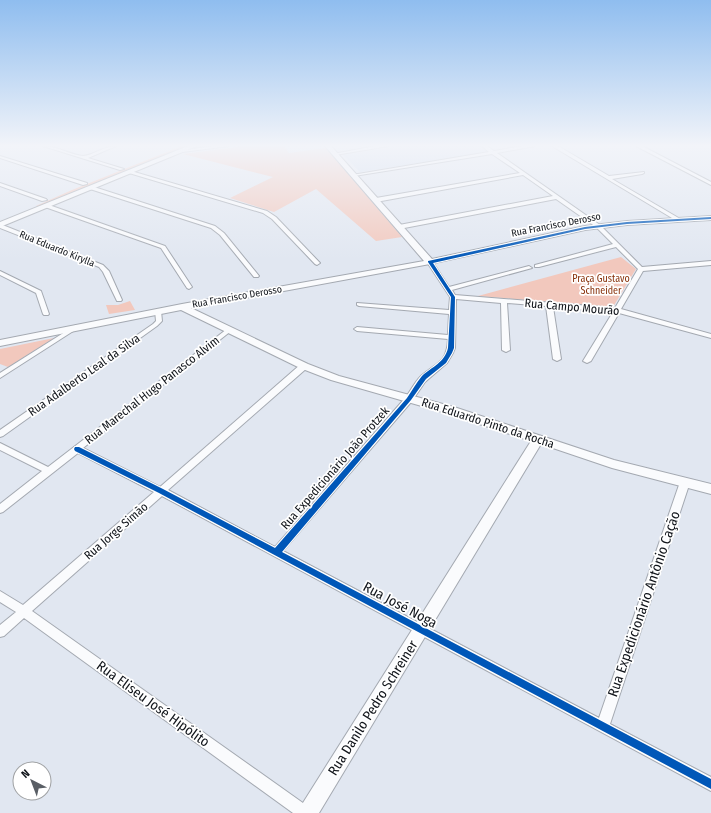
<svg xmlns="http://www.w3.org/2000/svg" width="711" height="813" font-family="'Fira Sans Condensed',sans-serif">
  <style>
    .built { fill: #d2deef }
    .green { fill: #f2c8bd }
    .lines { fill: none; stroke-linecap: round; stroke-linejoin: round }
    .street-casing { stroke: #a4a9b1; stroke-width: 2 }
    .secondary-casing { stroke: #a4a9b1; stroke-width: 2 }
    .street { fill: #fafbfd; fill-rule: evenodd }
    .secondary { fill: #fafbfd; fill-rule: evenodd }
    .cycleway-casing { stroke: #fff; stroke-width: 2 }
    .cycleway { fill: #0057b8; fill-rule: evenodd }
    .labels { text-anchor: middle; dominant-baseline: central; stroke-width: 3.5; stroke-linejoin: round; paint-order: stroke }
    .far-street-label { font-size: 10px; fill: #10141a; stroke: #fff }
    .far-park-label { font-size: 10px; fill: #87310a; stroke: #fff }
    .street-label { font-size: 12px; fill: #10141a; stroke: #fff }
    .near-street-label { font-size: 14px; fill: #10141a; stroke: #fff }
  </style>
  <rect width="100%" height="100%" fill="#e1e7f1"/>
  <!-- built -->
  <path class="built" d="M 398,146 L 481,146 L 490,152 L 360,172 L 343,155 Z"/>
  <!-- green -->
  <g class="green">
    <path d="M 182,146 L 191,146 L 40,207 L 36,206 L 72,190 Z"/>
    <path d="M 245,146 L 284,146 L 289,153 L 326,148 L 402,237 L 376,241 L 316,189 L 274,212 L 230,198 L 273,177 L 183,154 Z"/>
    <path d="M 621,257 L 636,269 L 613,307 L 478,296 Z"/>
    <path d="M 130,301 L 135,310 L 109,314 L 106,305 L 118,305 Z"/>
    <path d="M 54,338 L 8,367 L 0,364 L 0,349 Z"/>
  </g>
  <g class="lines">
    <!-- street casing -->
    <g class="street-casing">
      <g id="street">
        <path d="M 43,146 C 58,146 70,155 83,156 C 92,156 104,146 116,146 L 88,158 L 124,169 L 120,170 Z"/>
        <path d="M 212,146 L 229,146 L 182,152 L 180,151 Z"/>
        <path d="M 376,146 L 389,146 L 335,155 L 333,154 Z"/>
        <path d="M 482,146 L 487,146 L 494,151 L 523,146 L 535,146 L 497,153 L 600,225 L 642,267 L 711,261 L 711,265 L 643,271 L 621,309 L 711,334 L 711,338 L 619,313 L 591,361 L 587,363 L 583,361 L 613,312 L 553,307 L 561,359 L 557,361 L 553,359 L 546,306 L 507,303 L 510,350 L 506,352 L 502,350 L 501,303 L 456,299 L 455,348 L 453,353 L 447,363 L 425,382 L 412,401 L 283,551 L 599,718 L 680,482 L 682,480 L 688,480 L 690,482 L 610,724 L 711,777 L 711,791 L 162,496 L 32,611 L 310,808 L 312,813 L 293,813 L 24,618 L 4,636 L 0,637 L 0,625 L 16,612 L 0,602 L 0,591 L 23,605 L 154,492 L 78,453 L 3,512 L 0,513 L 0,504 L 42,471 L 0,450 L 0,443 L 48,467 L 227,329 L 231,329 L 232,330 L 231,331 L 83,448 L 160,487 L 301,364 L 307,364 L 308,366 L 307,368 L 168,490 L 275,547 L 406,397 C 411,390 415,382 421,376 C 437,362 447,363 448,339 L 357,331 L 354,329 L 357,327 L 448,335 L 449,314 L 359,306 L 357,305 L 357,303 L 449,310 L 450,297 L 427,262 L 430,260 L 432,261 L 449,287 L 529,266 L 532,268 L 452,290 L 455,295 L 615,308 L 638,269 L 616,247 L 539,267 L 535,267 L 535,265 L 613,244 L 596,227 L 556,199 L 399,229 L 396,227 L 399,225 L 553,196 L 523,175 L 376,202 L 373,200 L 376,198 L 520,173 L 492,154 L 354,176 L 352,175 L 489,152 Z"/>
        <path d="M 552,146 L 558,146 L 609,176 L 644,172 L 644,173 L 642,174 L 612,179 L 682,220 L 677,221 Z"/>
        <path d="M 636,146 L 642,146 L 711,182 L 711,185 Z"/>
        <path d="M 0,156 L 87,183 L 87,184 L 83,185 L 0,158 Z"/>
        <path d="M 131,171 L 267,211 L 276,217 L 320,263 L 317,265 L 315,264 L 272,219 L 263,213 L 129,173 L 129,171 Z"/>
        <path d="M 0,183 L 46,199 L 47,200 L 42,201 L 0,186 Z"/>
        <path d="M 90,187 L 94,187 L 215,226 L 224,233 L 259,276 L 258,277 L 254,277 L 220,235 L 211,228 L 90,189 Z"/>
        <path d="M 45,205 L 49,205 L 165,246 L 192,287 L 189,289 L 187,288 L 161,248 L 45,207 Z"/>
        <path d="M 0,224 L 103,265 L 109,271 L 122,300 L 121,301 L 117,301 L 103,272 L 99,267 L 0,228 Z"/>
        <path d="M 0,271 L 41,291 L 49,314 L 48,315 L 44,315 L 43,314 L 36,293 L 0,275 Z"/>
        <path d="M 158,309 L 161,311 L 162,321 L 157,326 L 3,436 L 0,437 L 0,430 L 153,324 L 156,321 L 155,311 Z"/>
        <path d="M 76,325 L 79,327 L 78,328 L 0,378 L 0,373 Z"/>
      </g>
    </g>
    <!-- secondary casing -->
    <g class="secondary-casing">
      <g id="secondary">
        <path d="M 188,146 L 197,146 L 0,227 L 0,222 Z"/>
        <path d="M 325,146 L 331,146 L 432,259 L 585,226 L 627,221 L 711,216 L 711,220 L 627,225 L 585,230 L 430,264 L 191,308 L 308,364 L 339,376 L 454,407 L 614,460 L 711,484 L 711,494 L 612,468 L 541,444 L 319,813 L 298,813 L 301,806 L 531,441 L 446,413 L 331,380 L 300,368 L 181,310 L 0,346 L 0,340 L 182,304 L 424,261 Z"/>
      </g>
    </g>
    <!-- street -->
    <use href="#street" class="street"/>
    <!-- secondary -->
    <use href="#secondary" class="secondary"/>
    <!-- cycleway casing -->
    <g class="cycleway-casing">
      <path id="cycleway" d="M 711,217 L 711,219 L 627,224 L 585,229 L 433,263 L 455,297 L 454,348 L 452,353 L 446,363 L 426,379 L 411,400 L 282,552 L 711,779 L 711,789 L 159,493 L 75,451 L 74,449 L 75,447 L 79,447 L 163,489 L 275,548 L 407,398 C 412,391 416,383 422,376 C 432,367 445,362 448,348 L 451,297 L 428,262 L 428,261 L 585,227 L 627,222 Z"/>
    </g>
    <!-- cycleway -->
    <use href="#cycleway" class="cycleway"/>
  </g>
  <!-- sky -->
  <linearGradient id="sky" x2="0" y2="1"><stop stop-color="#8fbdef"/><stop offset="0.56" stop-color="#f2f4f9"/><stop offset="1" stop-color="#f2f4f9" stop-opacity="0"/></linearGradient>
  <rect width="711" height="260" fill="url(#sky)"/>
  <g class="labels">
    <!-- far-street labels -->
    <g class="far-street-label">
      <text transform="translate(556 225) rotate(-11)">Rua Francisco Derosso</text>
      <text transform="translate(57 249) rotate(22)">Rua Eduardo Kirylla</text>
      <text transform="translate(237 297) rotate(-10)">Rua Francisco Derosso</text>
    </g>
    <!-- far-park labels -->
    <g class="far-park-label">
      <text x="601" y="279">Praça Gustavo<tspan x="601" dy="12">Schneider</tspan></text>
    </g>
    <!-- street labels -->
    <g class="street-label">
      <text transform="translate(572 307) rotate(5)">Rua Campo Mourão</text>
      <text transform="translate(84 375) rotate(-35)">Rua Adalberto Leal da Silva</text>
      <text transform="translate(152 390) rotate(-38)">Rua Marechal Hugo Panasco Alvim</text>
      <text transform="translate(488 423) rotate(18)">Rua Eduardo Pinto da Rocha</text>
      <text transform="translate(335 468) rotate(-49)">Rua Expedicionário João Protzek</text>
      <text transform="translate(116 531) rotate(-41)">Rua Jorge Simão</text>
    </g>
    <!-- near-street labels -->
    <g class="near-street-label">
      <text transform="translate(644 604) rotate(-71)">Rua Expedicionário Antônio Cação</text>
      <text transform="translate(400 605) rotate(28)">Rua José Noga</text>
      <text transform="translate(153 704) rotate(36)">Rua Eliseu José Hipólito</text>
      <text transform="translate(373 708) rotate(-58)">Rua Danilo Pedro Schreiner</text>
    </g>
  </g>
  <!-- north arrow -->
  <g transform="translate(32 781) rotate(318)"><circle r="19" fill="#ffffff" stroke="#9fa1a3"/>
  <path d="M0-3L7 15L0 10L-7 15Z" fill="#595e65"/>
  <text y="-6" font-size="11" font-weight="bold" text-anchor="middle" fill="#10141a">N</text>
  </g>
</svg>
